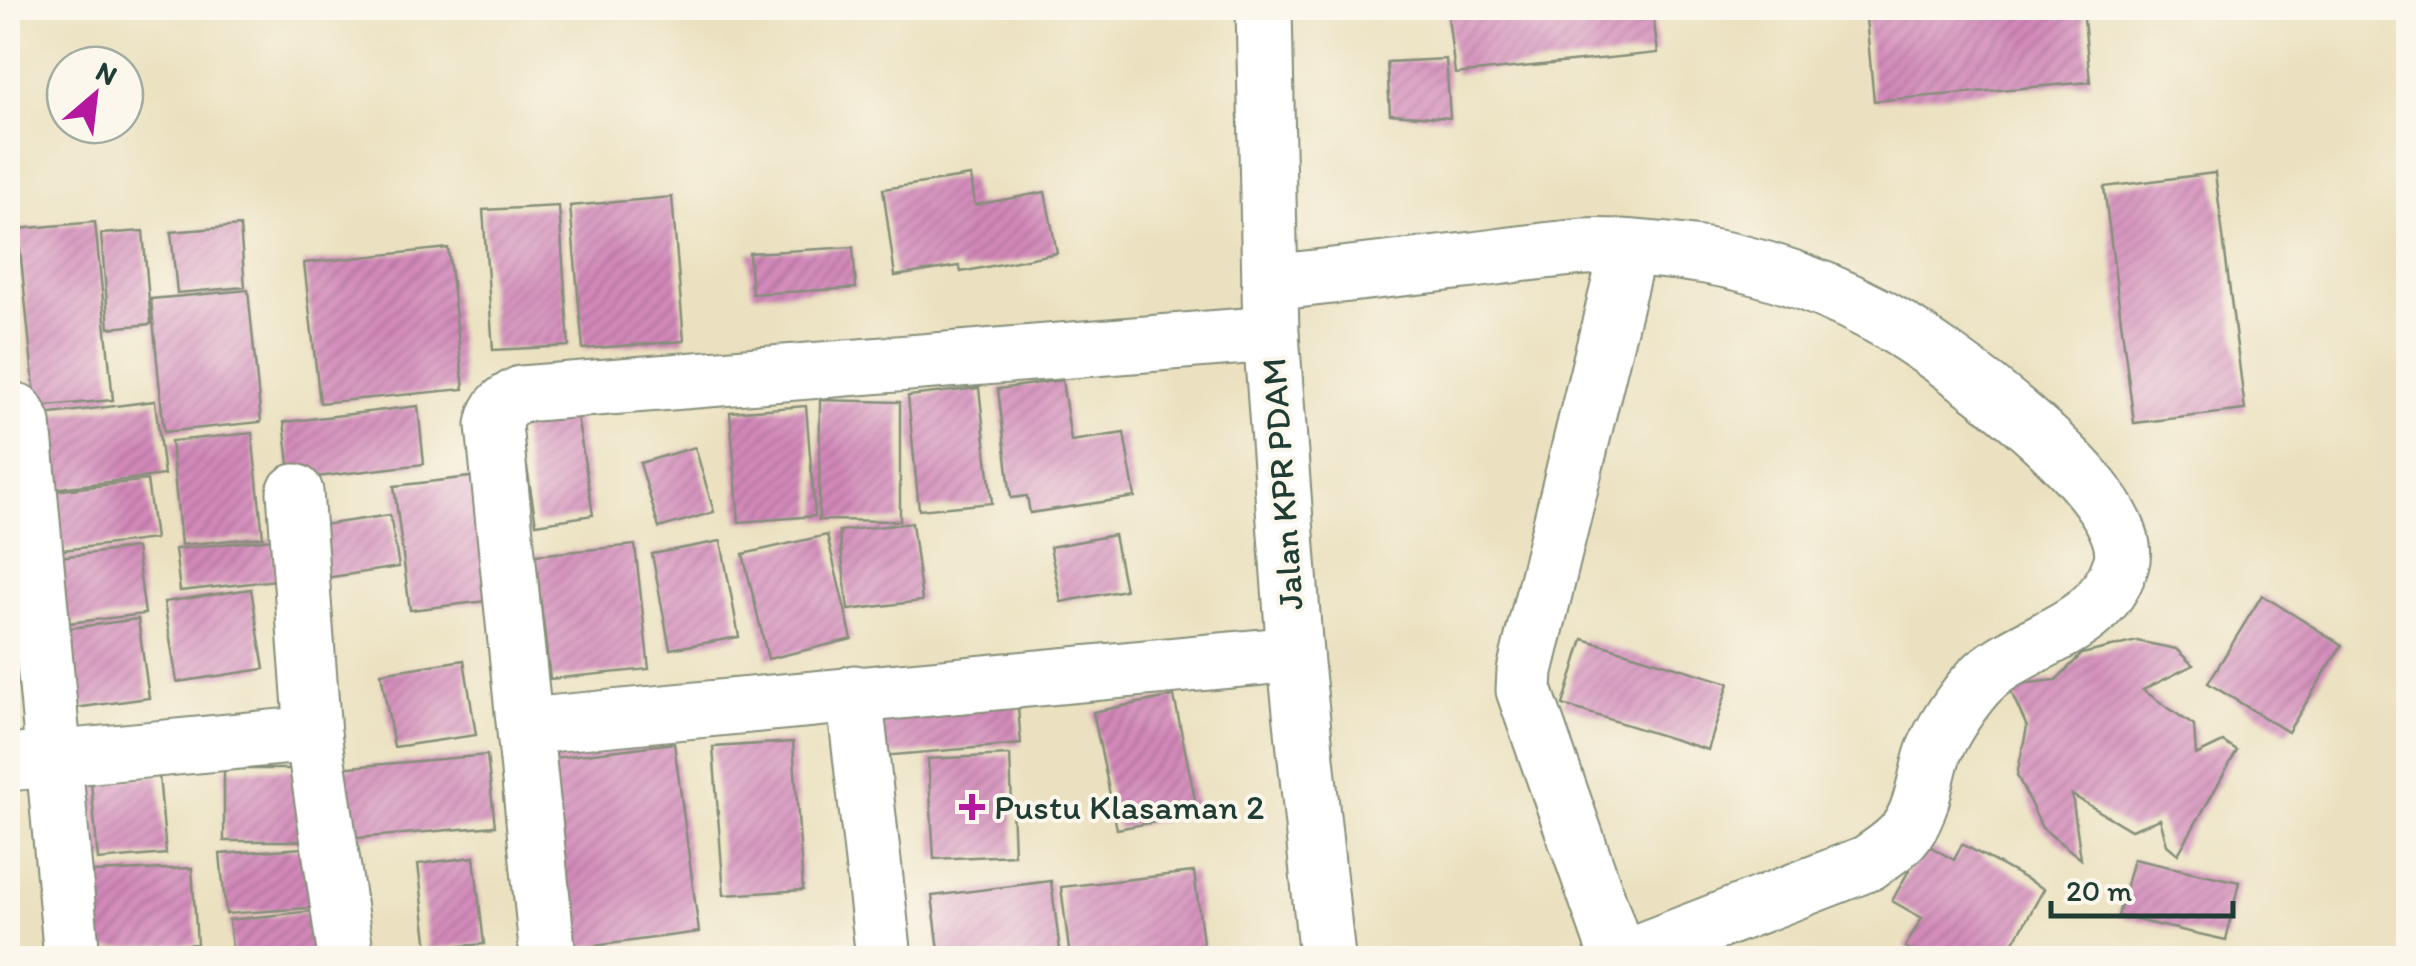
<svg xmlns="http://www.w3.org/2000/svg" width="2416" height="966" font-family="Itim,sans-serif">
  <style>
    .building { fill: url(#building-hatch) }
    .lines { fill: none; stroke-linecap: round; stroke-linejoin: round }
    .minor-casing { stroke: #858f7a; stroke-width: 59 }
    .minor { stroke: #fff; stroke-width: 55 }
    .poi-dot { fill: #b5179e; stroke: #fbf7ec; stroke-width: 4 }
    .labels { text-anchor: middle; dominant-baseline: central; stroke-width: 8; stroke-linejoin: round; paint-order: stroke }
    .street-label { font-size: 35px; fill: #1f3d34; stroke: #fbf7ec }
    .poi-label { font-size: 35px; fill: #1f3d34; stroke: #fbf7ec; text-anchor: start }
  </style>
  <defs>
    <pattern id="building-hatch" width="6" height="6" patternUnits="userSpaceOnUse" patternTransform="scale(2.5)"><rect width="6" height="6" fill="#d389ba"/><path d="M-1 1l2-2M0 6l6-6M5 7l2-2" fill="none" stroke="#ab7198"/></pattern>
  </defs>
  <rect width="100%" height="100%" fill="#fbf7ec"/>
  <filter id="ink" filterUnits="userSpaceOnUse"><feTurbulence type="fractalNoise" baseFrequency=".01" numOctaves="2"/><feDisplacementMap in="SourceGraphic" scale="20" xChannelSelector="R" yChannelSelector="G"/><feConvolveMatrix kernelMatrix="1 2 1 2 8 2 1 2 1" color-interpolation-filters="sRGB"/></filter>
  <filter id="wash" filterUnits="userSpaceOnUse"><feTurbulence type="fractalNoise" baseFrequency=".0048" numOctaves="4" result="noise"/><feDisplacementMap in="SourceGraphic" scale="40" xChannelSelector="R" yChannelSelector="G"/><feGaussianBlur stdDeviation="2.25" result="paint"/><feColorMatrix in="noise" values="0 0 0 0 0 0 0 0 0 0 0 0 0 0 0 0 0 1.4 0 .05"/><feComposite in="paint" operator="in"/></filter>
  <g filter="url(#wash)">
    <rect width="100%" height="100%" fill="#ebe1c0"/>
    <g id="blocks">
      <!-- building -->
      <g class="building">
        <path d="M 1447,8 L 1652,8 L 1658,53 L 1455,74 Z"/>
        <path d="M 1865,8 L 2083,8 L 2090,82 L 1874,101 Z"/>
        <path d="M 1446,59 L 1450,118 L 1390,114 L 1387,62 Z"/>
        <path d="M 2215,173 L 2245,410 L 2134,423 L 2104,187 Z"/>
        <path d="M 971,176 L 975,205 L 1045,192 L 1057,253 L 961,272 L 959,266 L 895,276 L 883,189 Z"/>
        <path d="M 672,197 L 684,341 L 583,349 L 570,206 Z"/>
        <path d="M 559,206 L 569,346 L 493,350 L 483,210 Z"/>
        <path d="M 95,222 L 113,400 L 36,407 L 18,229 Z"/>
        <path d="M 240,226 L 245,287 L 177,293 L 171,232 Z"/>
        <path d="M 143,231 L 151,324 L 109,328 L 101,234 Z"/>
        <path d="M 853,247 L 856,288 L 752,294 L 749,253 Z"/>
        <path d="M 448,248 L 464,389 L 320,403 L 304,263 Z"/>
        <path d="M 248,290 L 261,422 L 164,432 L 151,299 Z"/>
        <path d="M 1062,380 L 1071,441 L 1124,433 L 1135,497 L 1030,513 L 1027,496 L 1011,498 L 998,389 Z"/>
        <path d="M 979,388 L 992,503 L 919,510 L 908,396 Z"/>
        <path d="M 820,400 L 900,402 L 900,521 L 819,520 Z"/>
        <path d="M 155,401 L 164,475 L 52,489 L 43,415 Z"/>
        <path d="M 418,406 L 424,464 L 291,480 L 284,422 Z"/>
        <path d="M 806,406 L 815,516 L 739,522 L 730,412 Z"/>
        <path d="M 577,415 L 593,515 L 536,524 L 520,424 Z"/>
        <path d="M 252,433 L 263,537 L 181,545 L 171,441 Z"/>
        <path d="M 695,447 L 714,512 L 659,528 L 640,463 Z"/>
        <path d="M 479,476 L 495,600 L 410,610 L 394,486 Z"/>
        <path d="M 147,480 L 155,539 L 62,550 L 54,491 Z"/>
        <path d="M 390,515 L 399,567 L 325,578 L 316,526 Z"/>
        <path d="M 912,523 L 922,601 L 848,610 L 839,531 Z"/>
        <path d="M 827,535 L 852,639 L 768,659 L 743,554 Z"/>
        <path d="M 1114,535 L 1125,590 L 1061,602 L 1050,547 Z"/>
        <path d="M 273,539 L 277,580 L 180,591 L 175,549 Z"/>
        <path d="M 721,541 L 739,637 L 670,649 L 652,554 Z"/>
        <path d="M 635,545 L 649,669 L 550,679 L 535,555 Z"/>
        <path d="M 136,548 L 145,614 L 51,625 L 42,559 Z"/>
        <path d="M 251,589 L 264,669 L 177,682 L 164,602 Z"/>
        <path d="M 2262,595 L 2342,645 L 2288,732 L 2208,683 Z"/>
        <path d="M 138,619 L 149,698 L 67,709 L 56,630 Z"/>
        <path d="M 1583,639 L 1729,683 L 1708,750 L 1563,705 Z"/>
        <path d="M 2137,641 L 2176,649 L 2193,665 L 2143,690 L 2194,726 L 2196,755 L 2223,742 L 2237,751 L 2178,854 L 2167,845 L 2160,819 L 2131,830 L 2072,795 L 2081,859 L 2042,828 L 2017,775 L 2027,727 L 2008,685 L 2056,680 L 2082,654 Z"/>
        <path d="M 464,660 L 476,735 L 394,747 L 381,673 Z"/>
        <path d="M 1016,683 L 1021,744 L 882,756 L 876,695 Z"/>
        <path d="M 1174,696 L 1198,814 L 1117,829 L 1093,712 Z"/>
        <path d="M 793,742 L 803,890 L 724,895 L 713,747 Z"/>
        <path d="M 674,743 L 699,932 L 571,949 L 546,759 Z"/>
        <path d="M 487,755 L 495,826 L 346,839 L 339,768 Z"/>
        <path d="M 1010,755 L 1014,855 L 934,859 L 928,759 Z"/>
        <path d="M 224,769 L 305,769 L 304,841 L 224,841 Z"/>
        <path d="M 159,775 L 166,854 L 98,860 L 91,782 Z"/>
        <path d="M 1924,843 L 1954,860 L 1962,844 L 2044,889 L 2005,958 L 1927,958 L 1905,947 L 1922,918 L 1892,901 Z"/>
        <path d="M 316,847 L 321,907 L 226,914 L 220,854 Z"/>
        <path d="M 474,857 L 484,944 L 428,949 L 418,864 Z"/>
        <path d="M 2133,859 L 2239,882 L 2226,940 L 2118,916 Z"/>
        <path d="M 192,868 L 197,944 L 97,949 L 93,872 Z"/>
        <path d="M 1194,872 L 1205,958 L 1070,958 L 1061,887 Z"/>
        <path d="M 1051,881 L 1061,958 L 940,958 L 932,896 Z"/>
        <path d="M 312,911 L 318,958 L 233,958 L 229,920 Z"/>
      </g>
    </g>
  </g>
  <g filter="url(#ink)">
    <use href="#blocks" fill-opacity="0" stroke="#858f7a" stroke-width="2.5"/>
    <g class="lines">
      <!-- minor casing -->
      <g class="minor-casing">
        <g id="minor">
          <path d="M 1264,8 L 1271,334 L 1295,654 L 1327,958"/>
          <path d="M 1270,283 C 1335,276 1400,268 1465,261 C 1505,256 1545,250 1585,247 C 1615,245 1675,251 1706,256 C 1765,266 1824,287 1876,315 C 1932,344 2143,494 2121,564 C 2099,633 2033,635 1985,676 C 1967,692 1939,734 1932,757 C 1925,780 1922,809 1908,829 C 1899,843 1882,853 1868,863 L 1623,958"/>
          <path d="M 8,409 L 16,411 L 23,423 L 72,958"/>
          <path d="M 295,492 L 313,734 L 346,957"/>
          <path d="M 854,693 L 884,958"/>
          <path d="M 526,726 L 1295,654"/>
          <path d="M 8,763 L 313,734"/>
          <path d="M 548,958 L 494,425 C 497,407 506,402 521,394 L 1271,334"/>
          <path d="M 1618,958 L 1524,690 L 1525,671 L 1628,250"/>
        </g>
      </g>
      <!-- minor -->
      <use href="#minor" class="minor"/>
    </g>
  </g>
  <!-- markers -->
  <path class="poi-dot" d="M967 792h10v10h10v10h-10v10h-10v-10h-10v-10h10z"/>
  <g class="labels">
    <!-- street labels -->
    <g class="street-label">
      <text transform="translate(1282 484) rotate(-94)">Jalan KPR PDAM</text>
    </g>
    <!-- poi labels -->
    <g class="poi-label">
      <text x="994" y="807">Pustu Klasaman 2</text>
    </g>
  </g>
  <!-- margin -->
  <rect width="2416" height="966" fill="none" stroke="#fbf7ec" stroke-width="40"/>
  <!-- north arrow -->
  <g transform="translate(95 95) rotate(28)"><circle r="48" fill="#fbf7ec" stroke="#a3ada2" stroke-width="2.5"/>
  <path d="M0-8L18 38L0 25L-18 38Z" fill="#b5179e"/>
  <text y="-15" font-size="28" font-weight="bold" text-anchor="middle" fill="#1f3d34">N</text>
  </g>
  <!-- scale -->
  <path d="M2051 901v15h182v-15" fill="none" stroke="#1f3d34" stroke-width="5"/>
  <text x="2066" y="901" font-size="30" fill="#1f3d34" stroke="#fbf7ec" stroke-width="8" paint-order="stroke">20 m</text>
</svg>
